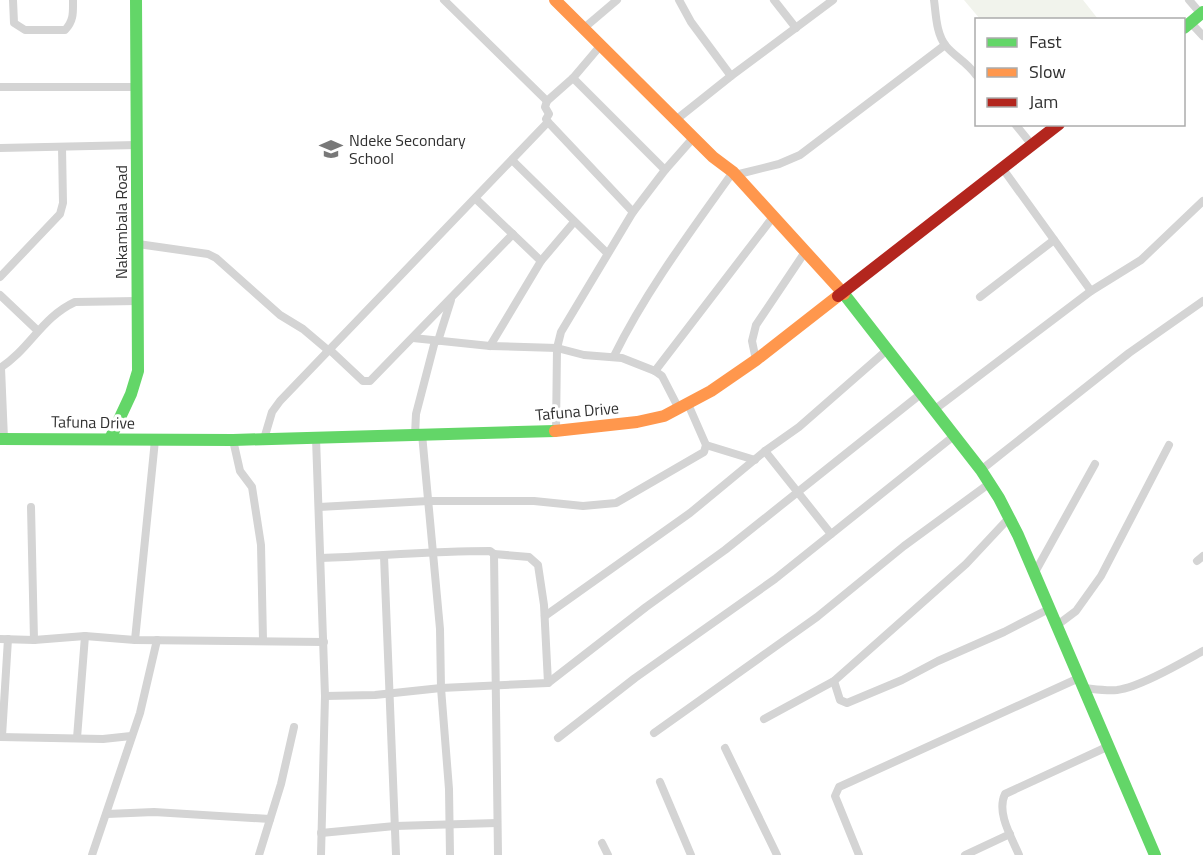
<svg xmlns="http://www.w3.org/2000/svg" width="1203" height="855" font-family="'Titillium Web',sans-serif">
  <style>
    .green { fill: #f1f3ec }
    .lines { fill: none; stroke-linecap: round; stroke-linejoin: round }
    .street { stroke: #d4d4d4; stroke-width: 8 }
    .fast { stroke: #63d668; stroke-width: 12 }
    .slow { stroke: #ff974d; stroke-width: 12 }
    .jam { stroke: #b3261e; stroke-width: 12 }
    .labels { text-anchor: middle; dominant-baseline: central; stroke-width: 6; stroke-linejoin: round; paint-order: stroke }
    .poi-label { font-size: 16px; fill: #303030; stroke: #fff; text-anchor: start }
    .street-label { font-size: 16px; fill: #303030; stroke: #fff }
  </style>
  <rect width="100%" height="100%" fill="#fff"/>
  <!-- green -->
  <path class="green" d="M 964,0 L 1083,0 L 1098,19 L 980,19 Z"/>
  <g class="lines">
    <!-- street -->
    <g class="street">
      <path d="M 13,0 L 14,23 L 25,30 L 65,30 C 74,21 73,12 73,0"/>
      <path d="M 444,0 L 547,101 L 573,78 L 601,45"/>
      <path d="M 679,0 L 691,22 L 731,76"/>
      <path d="M 774,0 L 796,28"/>
      <path d="M 934,0 C 936,14 936,34 946,46 C 954,56 967,62 976,75"/>
      <path d="M 1189,0 L 1201,14"/>
      <path d="M 1190,22 L 1203,36"/>
      <path d="M 584,28 L 617,0"/>
      <path d="M 573,78 L 665,170"/>
      <path d="M 0,87 L 138,87"/>
      <path d="M 677,119 L 731,76 L 833,0"/>
      <path d="M 548,122 L 633,212"/>
      <path d="M 1015,124 L 1032,145"/>
      <path d="M 0,148 L 137,145"/>
      <path d="M 512,160 L 607,253"/>
      <path d="M 1003,169 L 1091,291"/>
      <path d="M 735,175 L 779,164 L 800,155 L 945,45"/>
      <path d="M 476,199 L 541,261"/>
      <path d="M 138,244 L 208,254 L 216,258 L 280,315 L 303,329 L 329,351"/>
      <path d="M 0,277 L 60,214 L 63,203 L 62,147"/>
      <path d="M 0,295 L 37,330"/>
      <path d="M 980,297 L 1054,240"/>
      <path d="M 413,338 L 490,346 L 557,348 L 584,355 L 622,358 L 655,371 L 662,376 L 679,409"/>
      <path d="M 438,341 L 451,300"/>
      <path d="M 490,346 L 541,261 L 574,222"/>
      <path d="M 330,350 L 363,381 L 370,381 L 513,234"/>
      <path d="M 614,356 C 646,291 691,231 733,172"/>
      <path d="M 756,360 L 752,341 L 756,325 L 805,252"/>
      <path d="M 0,368 C 29,350 42,317 75,302 L 137,301"/>
      <path d="M 1,368 L 4,439"/>
      <path d="M 655,371 L 773,217"/>
      <path d="M 934,410 L 1091,291 L 1141,260 L 1203,201"/>
      <path d="M 556,431 L 557,348 L 561,332 L 633,212 L 665,170 L 694,137"/>
      <path d="M 422,434 L 440,629 L 441,688 L 449,789 L 450,855"/>
      <path d="M 415,435 L 416,414 L 435,341"/>
      <path d="M 316,438 L 325,696 L 321,855"/>
      <path d="M 264,439 L 272,412 L 280,401 L 548,122 L 546,119 L 549,114 L 545,107 L 547,101"/>
      <path d="M 233,440 L 240,471 L 252,487 L 261,545 L 263,640"/>
      <path d="M 706,445 L 755,460"/>
      <path d="M 765,451 L 831,534"/>
      <path d="M 981,470 L 1129,353 L 1203,301"/>
      <path d="M 31,507 L 34,640"/>
      <path d="M 319,507 L 428,501 L 534,501 L 583,506 L 616,503 L 704,452 L 706,445 L 688,404"/>
      <path d="M 494,554 L 529,557 L 538,565 L 544,605 L 548,683"/>
      <path d="M 384,556 L 396,855"/>
      <path d="M 321,558 C 377,556 433,551 490,551 L 494,554 L 498,855"/>
      <path d="M 1197,561 L 1203,556"/>
      <path d="M 1034,574 L 1095,464"/>
      <path d="M 545,616 L 690,513 L 765,451 L 799,427 L 887,350"/>
      <path d="M 1056,626 L 1076,611 L 1101,576 L 1169,445"/>
      <path d="M 0,639 L 34,640 L 85,636 L 135,640 L 324,642"/>
      <path d="M 135,640 L 155,440"/>
      <path d="M 834,681 L 840,700 L 847,703 L 902,680 L 938,661 L 1004,632 L 1049,609"/>
      <path d="M 1084,688 C 1094,689 1106,691 1117,690 C 1140,687 1181,663 1203,651"/>
      <path d="M 325,696 L 375,695 L 441,688 L 548,683 L 646,607 L 725,550 L 922,393"/>
      <path d="M 764,719 L 834,681 L 966,564 L 1009,518"/>
      <path d="M 654,733 L 817,617 L 904,546 L 990,483"/>
      <path d="M 2,736 L 8,639"/>
      <path d="M 0,737 L 103,739 L 131,736"/>
      <path d="M 77,738 L 85,636"/>
      <path d="M 558,738 L 635,678 L 775,579 L 955,435"/>
      <path d="M 725,748 L 777,855"/>
      <path d="M 660,782 L 691,855"/>
      <path d="M 107,814 L 154,812 L 270,819"/>
      <path d="M 321,833 L 395,826 L 497,823"/>
      <path d="M 602,843 L 608,855"/>
      <path d="M 92,855 L 140,713 L 157,640"/>
      <path d="M 259,855 L 281,784 L 294,727"/>
      <path d="M 859,855 L 835,796 L 839,787 L 1079,678"/>
      <path d="M 965,855 L 1010,834"/>
      <path d="M 1019,855 C 1012,838 996,813 1005,794 L 1109,746"/>
    </g>
    <!-- fast -->
    <g class="fast">
      <path d="M 1184,28 L 1203,12"/>
      <path d="M 844,294 L 981,470 L 999,498 L 1018,535 L 1155,855"/>
      <path d="M 0,439 L 233,440 L 555,431"/>
      <path d="M 110,439 L 131,394 L 138,371 L 136,0"/>
    </g>
    <!-- slow -->
    <g class="slow">
      <path d="M 555,0 L 713,157 L 733,172 L 844,294"/>
      <path d="M 555,431 L 637,422 L 664,416 L 711,391 L 756,360 L 838,296"/>
    </g>
    <!-- jam -->
    <path class="jam" d="M 838,296 L 1059,124"/>
  </g>
  <!-- icons -->
  <defs>
    <g id="school-bare" transform="scale(1.8)"><path d="M0-5L7-2L0 1L-7-2ZM-4 1L0 2.5L4 1V4Q0 6-4 4Z" fill="#787878" stroke="#fff" stroke-width="2.5" paint-order="stroke"/></g>
  </defs>
  <g fill-rule="evenodd">
    <use href="#school-bare" x="331" y="149"/>
  </g>
  <g class="labels">
    <!-- poi labels -->
    <g class="poi-label">
      <text x="349" y="140">Ndeke Secondary<tspan x="349" dy="18">School</tspan></text>
    </g>
    <!-- street labels -->
    <g class="street-label">
      <text transform="translate(121 222) rotate(-90)">Nakambala Road</text>
      <text transform="translate(577 411) rotate(-5)">Tafuna Drive</text>
      <text transform="translate(93 422) rotate(1)">Tafuna Drive</text>
    </g>
  </g>
  <!-- legend -->
  <rect x="975" y="18" width="210" height="108" fill="#ffffff" stroke="#acacac" stroke-width="1.5"/>
  <rect x="987" y="38" width="30" height="9" fill="#63d668" stroke="#acacac" stroke-width="1.5"/>
  <text x="1029" y="48" font-size="18" fill="#303030">Fast</text>
  <rect x="987" y="68" width="30" height="9" fill="#ff974d" stroke="#acacac" stroke-width="1.5"/>
  <text x="1029" y="78" font-size="18" fill="#303030">Slow</text>
  <rect x="987" y="98" width="30" height="9" fill="#b3261e" stroke="#acacac" stroke-width="1.5"/>
  <text x="1029" y="108" font-size="18" fill="#303030">Jam</text>
</svg>
